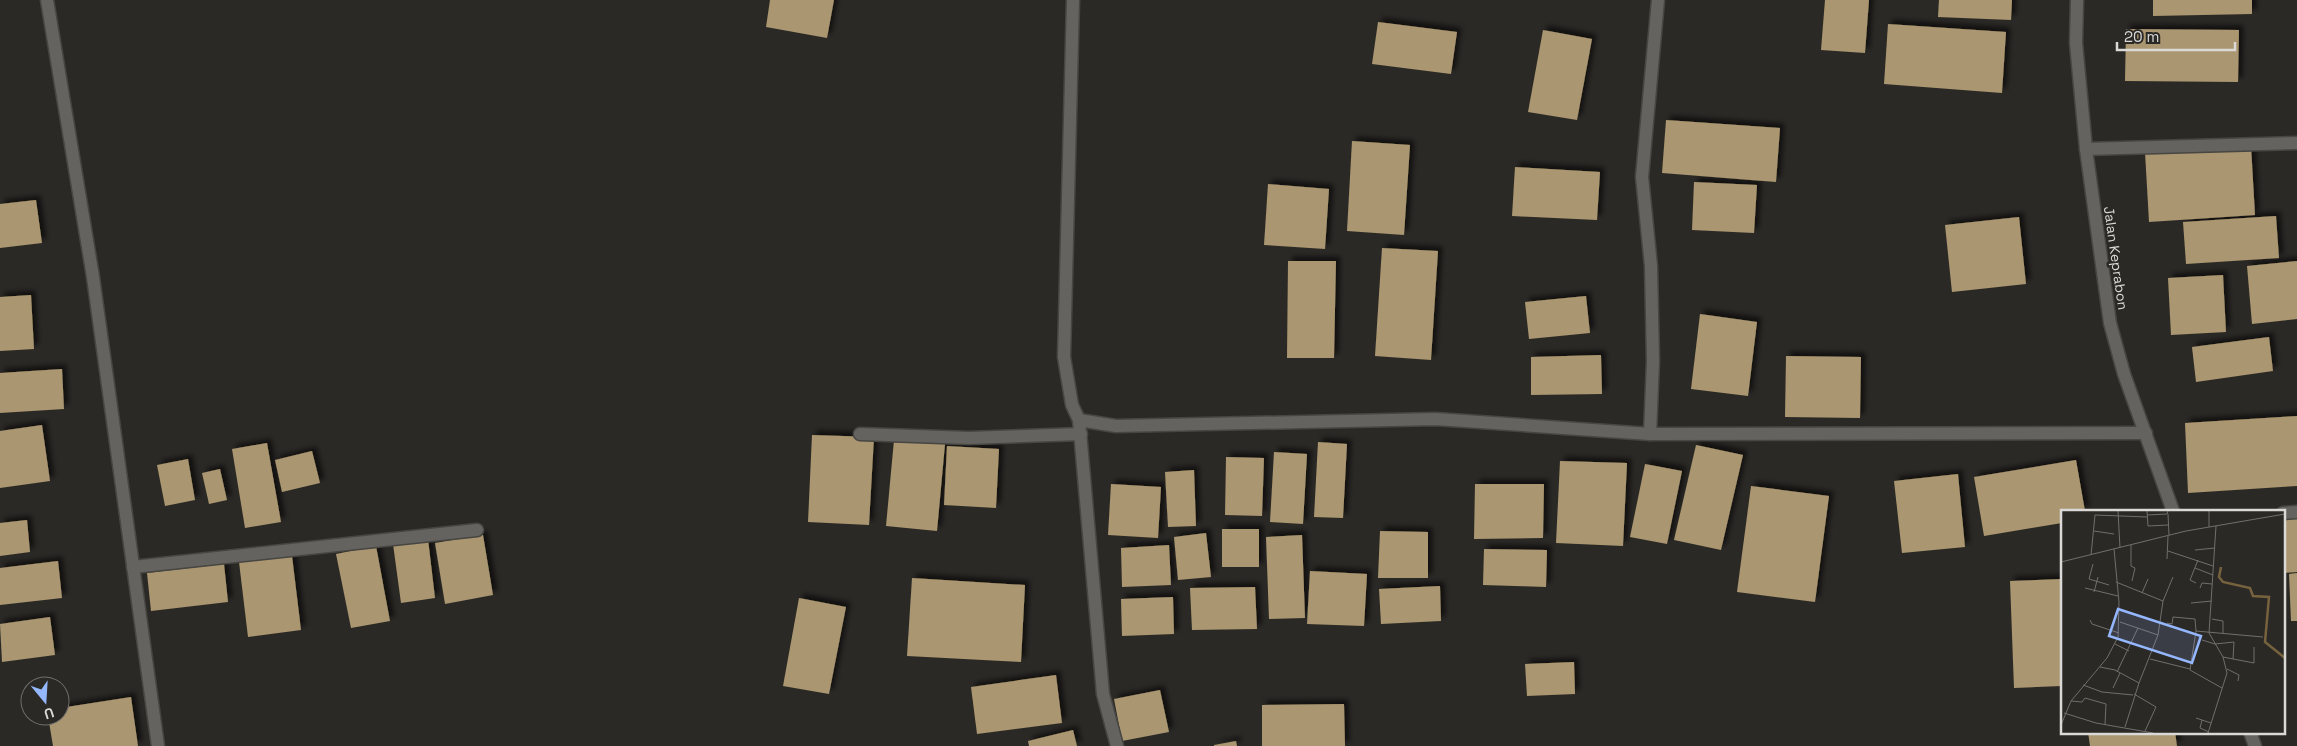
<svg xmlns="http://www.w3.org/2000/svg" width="2297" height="746" font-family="'Space Grotesk',sans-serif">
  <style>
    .building { fill: #aa966f; filter: url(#shadow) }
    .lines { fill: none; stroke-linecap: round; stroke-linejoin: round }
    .minor-casing { stroke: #474643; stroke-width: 15 }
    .tertiary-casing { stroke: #474643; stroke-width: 15 }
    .minor { stroke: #656360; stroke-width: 12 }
    .tertiary { stroke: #656360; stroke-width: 12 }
    .labels { text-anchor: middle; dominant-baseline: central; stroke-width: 5; stroke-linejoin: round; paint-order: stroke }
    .street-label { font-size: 14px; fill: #dad9d7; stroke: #2b2926 }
    .inset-river { fill: none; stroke: #76633d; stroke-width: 2.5 }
    .inset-road { fill: none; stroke: #716f6d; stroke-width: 1 }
    .view { fill: #94b7fd; fill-opacity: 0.15; stroke: #94b7fd; stroke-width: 2.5 }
    .inset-edge { fill: none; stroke: #dad9d7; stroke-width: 2.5 }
  </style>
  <defs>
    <filter id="shadow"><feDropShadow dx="4.5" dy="-4.5" stdDeviation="2.5" flood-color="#0009"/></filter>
  </defs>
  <rect width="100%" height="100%" fill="#2b2926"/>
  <!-- building -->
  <g class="building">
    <path d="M 770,0 L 834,0 L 827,38 L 766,27 Z"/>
    <path d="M 1825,0 L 1869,0 L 1865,53 L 1821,50 Z"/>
    <path d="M 1939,0 L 2012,0 L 2011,20 L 1938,17 Z"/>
    <path d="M 2153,0 L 2252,0 L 2252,14 L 2153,16 Z"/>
    <path d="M 1378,22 L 1457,32 L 1451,74 L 1372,64 Z"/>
    <path d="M 1888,24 L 2006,32 L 2002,93 L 1884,84 Z"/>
    <path d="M 2126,29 L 2239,30 L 2238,82 L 2125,81 Z"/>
    <path d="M 1543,30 L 1592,39 L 1577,120 L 1528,112 Z"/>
    <path d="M 1666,120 L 1780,128 L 1776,182 L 1662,173 Z"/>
    <path d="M 1352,141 L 1410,145 L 1404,235 L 1347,231 Z"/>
    <path d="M 2251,146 L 2255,215 L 2149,222 L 2145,152 Z"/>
    <path d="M 1515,167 L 1600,172 L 1597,220 L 1512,216 Z"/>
    <path d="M 1694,182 L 1757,185 L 1754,233 L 1692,230 Z"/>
    <path d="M 1268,184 L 1329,189 L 1325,249 L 1264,245 Z"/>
    <path d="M 36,200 L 42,243 L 0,248 L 0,204 Z"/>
    <path d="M 2276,216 L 2279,258 L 2186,264 L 2183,222 Z"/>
    <path d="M 2019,217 L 2026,284 L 1952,292 L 1945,225 Z"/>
    <path d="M 1382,248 L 1438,251 L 1431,360 L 1375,356 Z"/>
    <path d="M 1288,261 L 1336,261 L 1334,358 L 1287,358 Z"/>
    <path d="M 2297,261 L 2297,319 L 2252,324 L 2247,266 Z"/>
    <path d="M 2223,275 L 2226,332 L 2171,335 L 2168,278 Z"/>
    <path d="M 31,295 L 34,349 L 0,351 L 0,297 Z"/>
    <path d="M 1586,296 L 1590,333 L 1529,339 L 1525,302 Z"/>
    <path d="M 1700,314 L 1757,322 L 1748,396 L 1691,389 Z"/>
    <path d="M 2269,337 L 2273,371 L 2196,382 L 2192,347 Z"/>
    <path d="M 1601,355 L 1602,394 L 1531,395 L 1531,357 Z"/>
    <path d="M 1786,356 L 1861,357 L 1860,418 L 1785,417 Z"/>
    <path d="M 62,369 L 64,409 L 0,413 L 0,373 Z"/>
    <path d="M 2297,416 L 2297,486 L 2188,493 L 2185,423 Z"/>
    <path d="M 42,425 L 50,481 L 0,488 L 0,431 Z"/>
    <path d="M 812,435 L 874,437 L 869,525 L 808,522 Z"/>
    <path d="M 894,440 L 945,444 L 937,531 L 886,526 Z"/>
    <path d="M 1318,442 L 1347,444 L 1343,518 L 1314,517 Z"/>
    <path d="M 267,443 L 281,522 L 245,528 L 232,449 Z"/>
    <path d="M 1696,445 L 1743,455 L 1721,550 L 1674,540 Z"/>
    <path d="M 947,446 L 999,449 L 996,508 L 944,505 Z"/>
    <path d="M 312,451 L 320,483 L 282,492 L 275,460 Z"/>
    <path d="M 1274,452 L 1307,454 L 1303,524 L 1270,522 Z"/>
    <path d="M 1226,457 L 1264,458 L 1262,516 L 1225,515 Z"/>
    <path d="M 188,459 L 195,500 L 165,506 L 157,465 Z"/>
    <path d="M 2076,460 L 2085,511 L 2062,511 L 2062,523 L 1984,536 L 1974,477 Z"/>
    <path d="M 1560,461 L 1627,463 L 1623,546 L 1556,543 Z"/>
    <path d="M 1645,464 L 1682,471 L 1667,544 L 1630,537 Z"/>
    <path d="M 220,469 L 227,500 L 209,504 L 202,473 Z"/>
    <path d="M 1194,470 L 1196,526 L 1168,527 L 1165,472 Z"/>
    <path d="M 1958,474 L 1965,547 L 1902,553 L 1894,481 Z"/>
    <path d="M 1111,484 L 1161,487 L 1158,538 L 1108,535 Z"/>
    <path d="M 1475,484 L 1544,484 L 1543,538 L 1474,539 Z"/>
    <path d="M 1751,486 L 1829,496 L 1815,602 L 1737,592 Z"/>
    <path d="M 2297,514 L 2297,572 L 2283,573 L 2283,515 Z"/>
    <path d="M 27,520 L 30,552 L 0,556 L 0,523 Z"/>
    <rect x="1222" y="529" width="37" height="38"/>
    <path d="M 1380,531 L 1428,532 L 1428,578 L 1378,578 Z"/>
    <path d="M 1206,533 L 1211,577 L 1178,580 L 1174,537 Z"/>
    <path d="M 483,535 L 493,595 L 445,604 L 435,543 Z"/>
    <path d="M 1302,535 L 1305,618 L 1269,619 L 1266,537 Z"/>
    <path d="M 428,539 L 435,598 L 401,603 L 393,544 Z"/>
    <path d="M 1169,545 L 1171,585 L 1122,587 L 1121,548 Z"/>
    <path d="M 376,546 L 390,621 L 351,628 L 336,554 Z"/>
    <path d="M 1484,549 L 1547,550 L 1546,587 L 1483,585 Z"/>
    <path d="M 292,556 L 301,630 L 248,637 L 239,562 Z"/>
    <path d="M 58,561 L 62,598 L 0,605 L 0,568 Z"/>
    <path d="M 224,564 L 228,602 L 151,611 L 147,573 Z"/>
    <path d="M 1310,571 L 1367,574 L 1364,626 L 1307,624 Z"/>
    <path d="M 2297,573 L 2297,621 L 2291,621 L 2289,574 Z"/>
    <path d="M 912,578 L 1025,585 L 1021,662 L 907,656 Z"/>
    <path d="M 2062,579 L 2062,686 L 2014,688 L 2010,581 Z"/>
    <path d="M 1440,586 L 1441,621 L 1381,624 L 1379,589 Z"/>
    <path d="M 1255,587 L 1257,629 L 1192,630 L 1190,588 Z"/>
    <path d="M 1173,597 L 1174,634 L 1122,636 L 1121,599 Z"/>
    <path d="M 799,598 L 846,607 L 829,694 L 783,686 Z"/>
    <path d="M 50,617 L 55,655 L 2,662 L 0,624 Z"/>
    <path d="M 1574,662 L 1575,694 L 1527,696 L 1525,664 Z"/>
    <path d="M 1056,675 L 1062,723 L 977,734 L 971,687 Z"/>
    <path d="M 1160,690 L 1169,732 L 1122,741 L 1114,699 Z"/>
    <path d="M 131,697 L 138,746 L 53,746 L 48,716 L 60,716 L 60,708 Z"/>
    <path d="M 1344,704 L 1345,746 L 1262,746 L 1262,705 Z"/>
    <path d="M 1073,730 L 1077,746 L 1029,746 L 1028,741 Z"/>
    <path d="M 2088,732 L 2175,732 L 2177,746 L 2090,746 Z"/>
    <path d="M 1236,741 L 1237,746 L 1214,746 L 1214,745 Z"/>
  </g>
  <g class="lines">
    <!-- minor casing -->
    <g class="minor-casing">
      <g id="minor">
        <path d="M 47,0 L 93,277 L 158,746"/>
        <path d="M 1073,0 L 1064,357 L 1072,405 L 1079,420"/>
        <path d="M 2086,149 L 2297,143"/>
        <path d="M 860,434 L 969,438 L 1081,434"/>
        <path d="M 1650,434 L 1653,361 L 1651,266 L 1642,177 L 1658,0"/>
        <path d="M 2283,513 L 2297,512"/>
        <path d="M 133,567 L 477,530"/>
        <path d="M 1117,746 L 1103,694 L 1079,420 L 1116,426 L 1436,419 L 1650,434 L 2146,433"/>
      </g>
    </g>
    <!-- tertiary casing -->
    <g class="tertiary-casing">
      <g id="tertiary">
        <path d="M 2077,0 L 2076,43 L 2086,149 L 2110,323 L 2124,374 L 2173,511"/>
        <path d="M 2250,732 L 2255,746"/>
      </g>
    </g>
    <!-- minor -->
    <use href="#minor" class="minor"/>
    <!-- tertiary -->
    <use href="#tertiary" class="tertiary"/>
  </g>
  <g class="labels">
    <!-- street labels -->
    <g class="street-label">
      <text transform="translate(2116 258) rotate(82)">Jalan Keprabon</text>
    </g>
  </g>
  <!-- overview -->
  <g transform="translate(2061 510)">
    <rect width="224" height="224" fill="#2b2926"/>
    <path class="inset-river" d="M 160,57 L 158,67 L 162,72 L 189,78 L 192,86 L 208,87 L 204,132 L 224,148"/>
    <path class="inset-road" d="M 57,1 L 59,38M 86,1 L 87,16 L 107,15M 148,1 L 148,17M 107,4 L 108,25M 86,5 L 106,4 L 107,1M 33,21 L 53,24M 70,35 L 70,56 L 74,58 L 71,71M 134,40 L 154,38M 107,41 L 152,56M 30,45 L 34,5 L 86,7M 106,49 L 107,26M 0,52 L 125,21 L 224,4M 32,54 L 28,69 L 48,75M 134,58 L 152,65M 55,72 L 102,91 L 97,125 L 59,112M 135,73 L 129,70 L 137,50M 24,78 L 57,86M 139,78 L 141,73 L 151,74M 33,82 L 37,67M 81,83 L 87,69M 102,91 L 112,67M 130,93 L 151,91M 151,109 L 162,111 L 162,123M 29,110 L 31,114 L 58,123M 106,113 L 111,114 L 112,107 L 134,109 L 135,121 L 202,127M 135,121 L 129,160 L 161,178M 141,130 L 154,134 L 173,132 L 172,149M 54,134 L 68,141M 162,147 L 193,153 L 193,137M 89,149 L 129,159M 39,157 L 54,160 L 78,173 L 64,217M 166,159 L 178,165 L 177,171M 56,162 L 77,118M 78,173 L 97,125M 22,175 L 41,182 L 72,185M 52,178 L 59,163M 73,184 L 95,197 L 84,221M 10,191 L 21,192 L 24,188 L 45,194 L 44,215M 3,203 L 35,213 L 92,223M 135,208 L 150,213M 141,210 L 139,218 L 148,222M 0,215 L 10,191 L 46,148 L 57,127 L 58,92 L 53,39M 147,223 L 166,163 L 162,147 L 148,123 L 155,16"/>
    <path class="view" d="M 57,99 L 140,126 L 131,153 L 48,126 Z"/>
    <rect width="224" height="224" class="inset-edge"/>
  </g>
  <!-- north arrow -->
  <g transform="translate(45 701) rotate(162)"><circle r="24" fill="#2b2926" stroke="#716f6d"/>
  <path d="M0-4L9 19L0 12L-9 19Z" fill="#94b7fd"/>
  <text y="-8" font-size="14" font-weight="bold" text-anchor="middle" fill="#dad9d7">U</text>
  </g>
  <!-- scale -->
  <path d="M2117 42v8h118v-8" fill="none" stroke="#dad9d7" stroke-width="2.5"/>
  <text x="2124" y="42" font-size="15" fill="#dad9d7" stroke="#2b2926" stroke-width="4" paint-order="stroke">20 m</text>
</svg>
